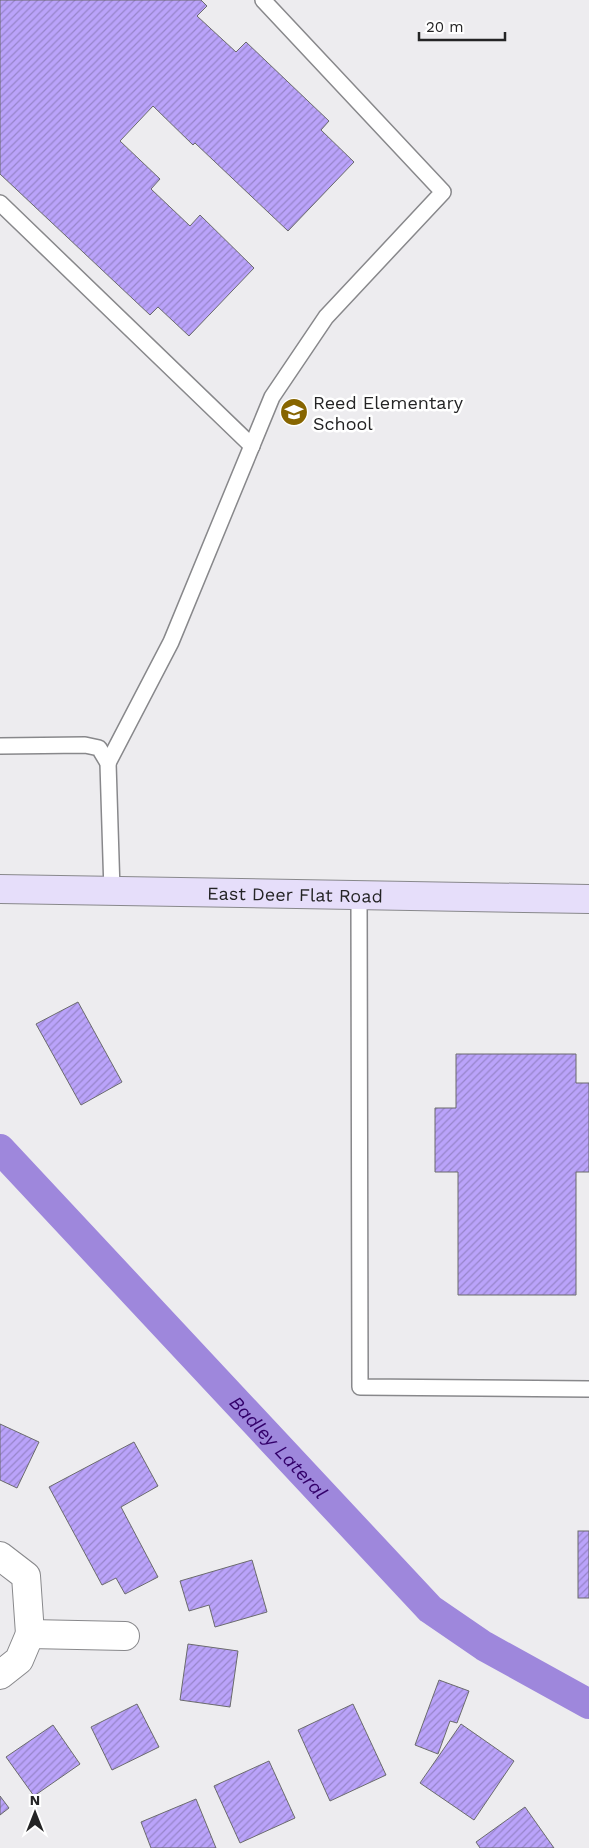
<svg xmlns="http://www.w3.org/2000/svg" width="589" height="1848" font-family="'Work Sans',sans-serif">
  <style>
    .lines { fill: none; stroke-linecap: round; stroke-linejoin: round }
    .canal { stroke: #9e87dc; stroke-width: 30 }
    .building { fill: url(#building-hatch); stroke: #6b6b6d }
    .lane-casing { stroke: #88888b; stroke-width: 18 }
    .street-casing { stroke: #88888b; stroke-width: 30 }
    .secondary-casing { stroke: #88888b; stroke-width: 30 }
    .lane { stroke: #fff; stroke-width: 15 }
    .street { stroke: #fff; stroke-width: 28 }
    .secondary { stroke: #e6defa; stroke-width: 28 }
    .labels { text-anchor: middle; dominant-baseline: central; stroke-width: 5; stroke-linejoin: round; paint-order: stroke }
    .poi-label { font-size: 18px; fill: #242425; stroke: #fff; text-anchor: start }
    .street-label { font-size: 18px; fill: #242425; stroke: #fff }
    .water-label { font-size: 19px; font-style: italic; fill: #33006a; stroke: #fff }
  </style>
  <defs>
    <pattern id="building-hatch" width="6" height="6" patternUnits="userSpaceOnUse" patternTransform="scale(1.25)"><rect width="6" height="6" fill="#baa3fa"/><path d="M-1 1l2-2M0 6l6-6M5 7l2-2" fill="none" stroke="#9785ca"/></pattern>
  </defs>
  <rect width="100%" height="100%" fill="#edecef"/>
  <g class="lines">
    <!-- canal -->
    <path class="canal" id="s1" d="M 0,1149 L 430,1609 L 484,1646 L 589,1704"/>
  </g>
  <!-- building -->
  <g class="building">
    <path d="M 0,0 L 201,0 L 207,6 L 197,16 L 236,52 L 246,42 L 329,121 L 321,130 L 354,162 L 288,231 L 195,143 L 193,145 L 153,106 L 120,141 L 160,179 L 151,189 L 190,226 L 200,215 L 254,268 L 189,336 L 158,307 L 150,315 L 0,174 Z"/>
    <path d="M 78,1002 L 122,1082 L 81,1105 L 36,1024 Z"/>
    <path d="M 456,1054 L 576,1054 L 576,1083 L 589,1083 L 589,1172 L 576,1172 L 576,1295 L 458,1295 L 458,1172 L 435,1172 L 435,1108 L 456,1108 Z"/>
    <path d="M 0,1424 L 39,1442 L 17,1488 L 0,1480 Z"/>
    <path d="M 134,1442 L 158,1486 L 121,1507 L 158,1577 L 125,1594 L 116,1578 L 102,1585 L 49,1487 Z"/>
    <rect x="578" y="1531" width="11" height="67"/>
    <path d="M 252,1560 L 267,1612 L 215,1627 L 209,1605 L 189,1611 L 180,1581 Z"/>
    <path d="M 188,1644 L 238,1651 L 230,1707 L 180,1700 Z"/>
    <path d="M 439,1680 L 469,1691 L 457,1723 L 450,1721 L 438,1754 L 415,1745 Z"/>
    <path d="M 137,1704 L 159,1747 L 112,1770 L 91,1727 Z"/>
    <path d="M 353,1704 L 386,1775 L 330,1801 L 298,1730 Z"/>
    <path d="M 461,1724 L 514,1761 L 474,1820 L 420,1783 Z"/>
    <path d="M 53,1725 L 80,1764 L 34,1796 L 6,1757 Z"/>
    <path d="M 269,1761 L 295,1818 L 240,1843 L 214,1786 Z"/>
    <path d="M 0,1796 L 9,1808 L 0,1815 Z"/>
    <path d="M 196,1799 L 216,1848 L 151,1848 L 141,1822 Z"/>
    <path d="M 525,1807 L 554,1848 L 480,1848 L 476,1842 Z"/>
  </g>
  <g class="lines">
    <!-- lane casing -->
    <g class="lane-casing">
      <g id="lane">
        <path d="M 0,203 L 252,446"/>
        <path d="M 0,746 L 85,745 L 99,748 L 108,763 L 112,891"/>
        <path d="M 108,763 L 171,642 L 272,397 L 326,317 L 443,192 L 263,0"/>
        <path d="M 359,895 L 360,1387 L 589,1389"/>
      </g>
    </g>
    <!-- street casing -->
    <g class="street-casing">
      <g id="street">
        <path d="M 0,1556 L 26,1576 L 30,1634"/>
        <path d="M 0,1675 L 19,1660 L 30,1634 L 125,1636"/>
      </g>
    </g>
    <!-- secondary casing -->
    <g class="secondary-casing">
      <g id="secondary">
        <path id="s2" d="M 0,889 L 589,899"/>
      </g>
    </g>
    <!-- lane -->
    <use href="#lane" class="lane"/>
    <!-- street -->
    <use href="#street" class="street"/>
    <!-- secondary -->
    <use href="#secondary" class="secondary"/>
  </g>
  <!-- icons -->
  <defs>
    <g id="school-disc" transform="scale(1.4375)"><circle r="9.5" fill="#876500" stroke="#fff"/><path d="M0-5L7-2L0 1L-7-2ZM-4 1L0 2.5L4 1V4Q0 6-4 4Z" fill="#fff"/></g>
  </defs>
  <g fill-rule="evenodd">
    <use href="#school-disc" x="294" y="412"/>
  </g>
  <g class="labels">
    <!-- poi labels -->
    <g class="poi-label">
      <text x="313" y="402">Reed Elementary<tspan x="313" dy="21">School</tspan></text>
    </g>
    <!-- street labels -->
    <g class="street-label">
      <text stroke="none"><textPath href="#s2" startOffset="295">East Deer Flat Road</textPath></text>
    </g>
    <!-- water labels -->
    <g class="water-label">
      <text stroke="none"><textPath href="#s1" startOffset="408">Badley Lateral</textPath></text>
    </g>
  </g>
  <!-- north arrow -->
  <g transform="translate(35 1813)" stroke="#ffffff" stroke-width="4" paint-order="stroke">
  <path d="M0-4L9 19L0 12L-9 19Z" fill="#242425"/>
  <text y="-8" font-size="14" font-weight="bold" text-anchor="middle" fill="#242425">N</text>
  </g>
  <!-- scale -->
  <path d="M419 32v8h86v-8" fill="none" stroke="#242425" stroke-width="2.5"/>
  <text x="426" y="32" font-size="15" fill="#242425" stroke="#ffffff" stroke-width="4" paint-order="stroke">20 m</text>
</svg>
